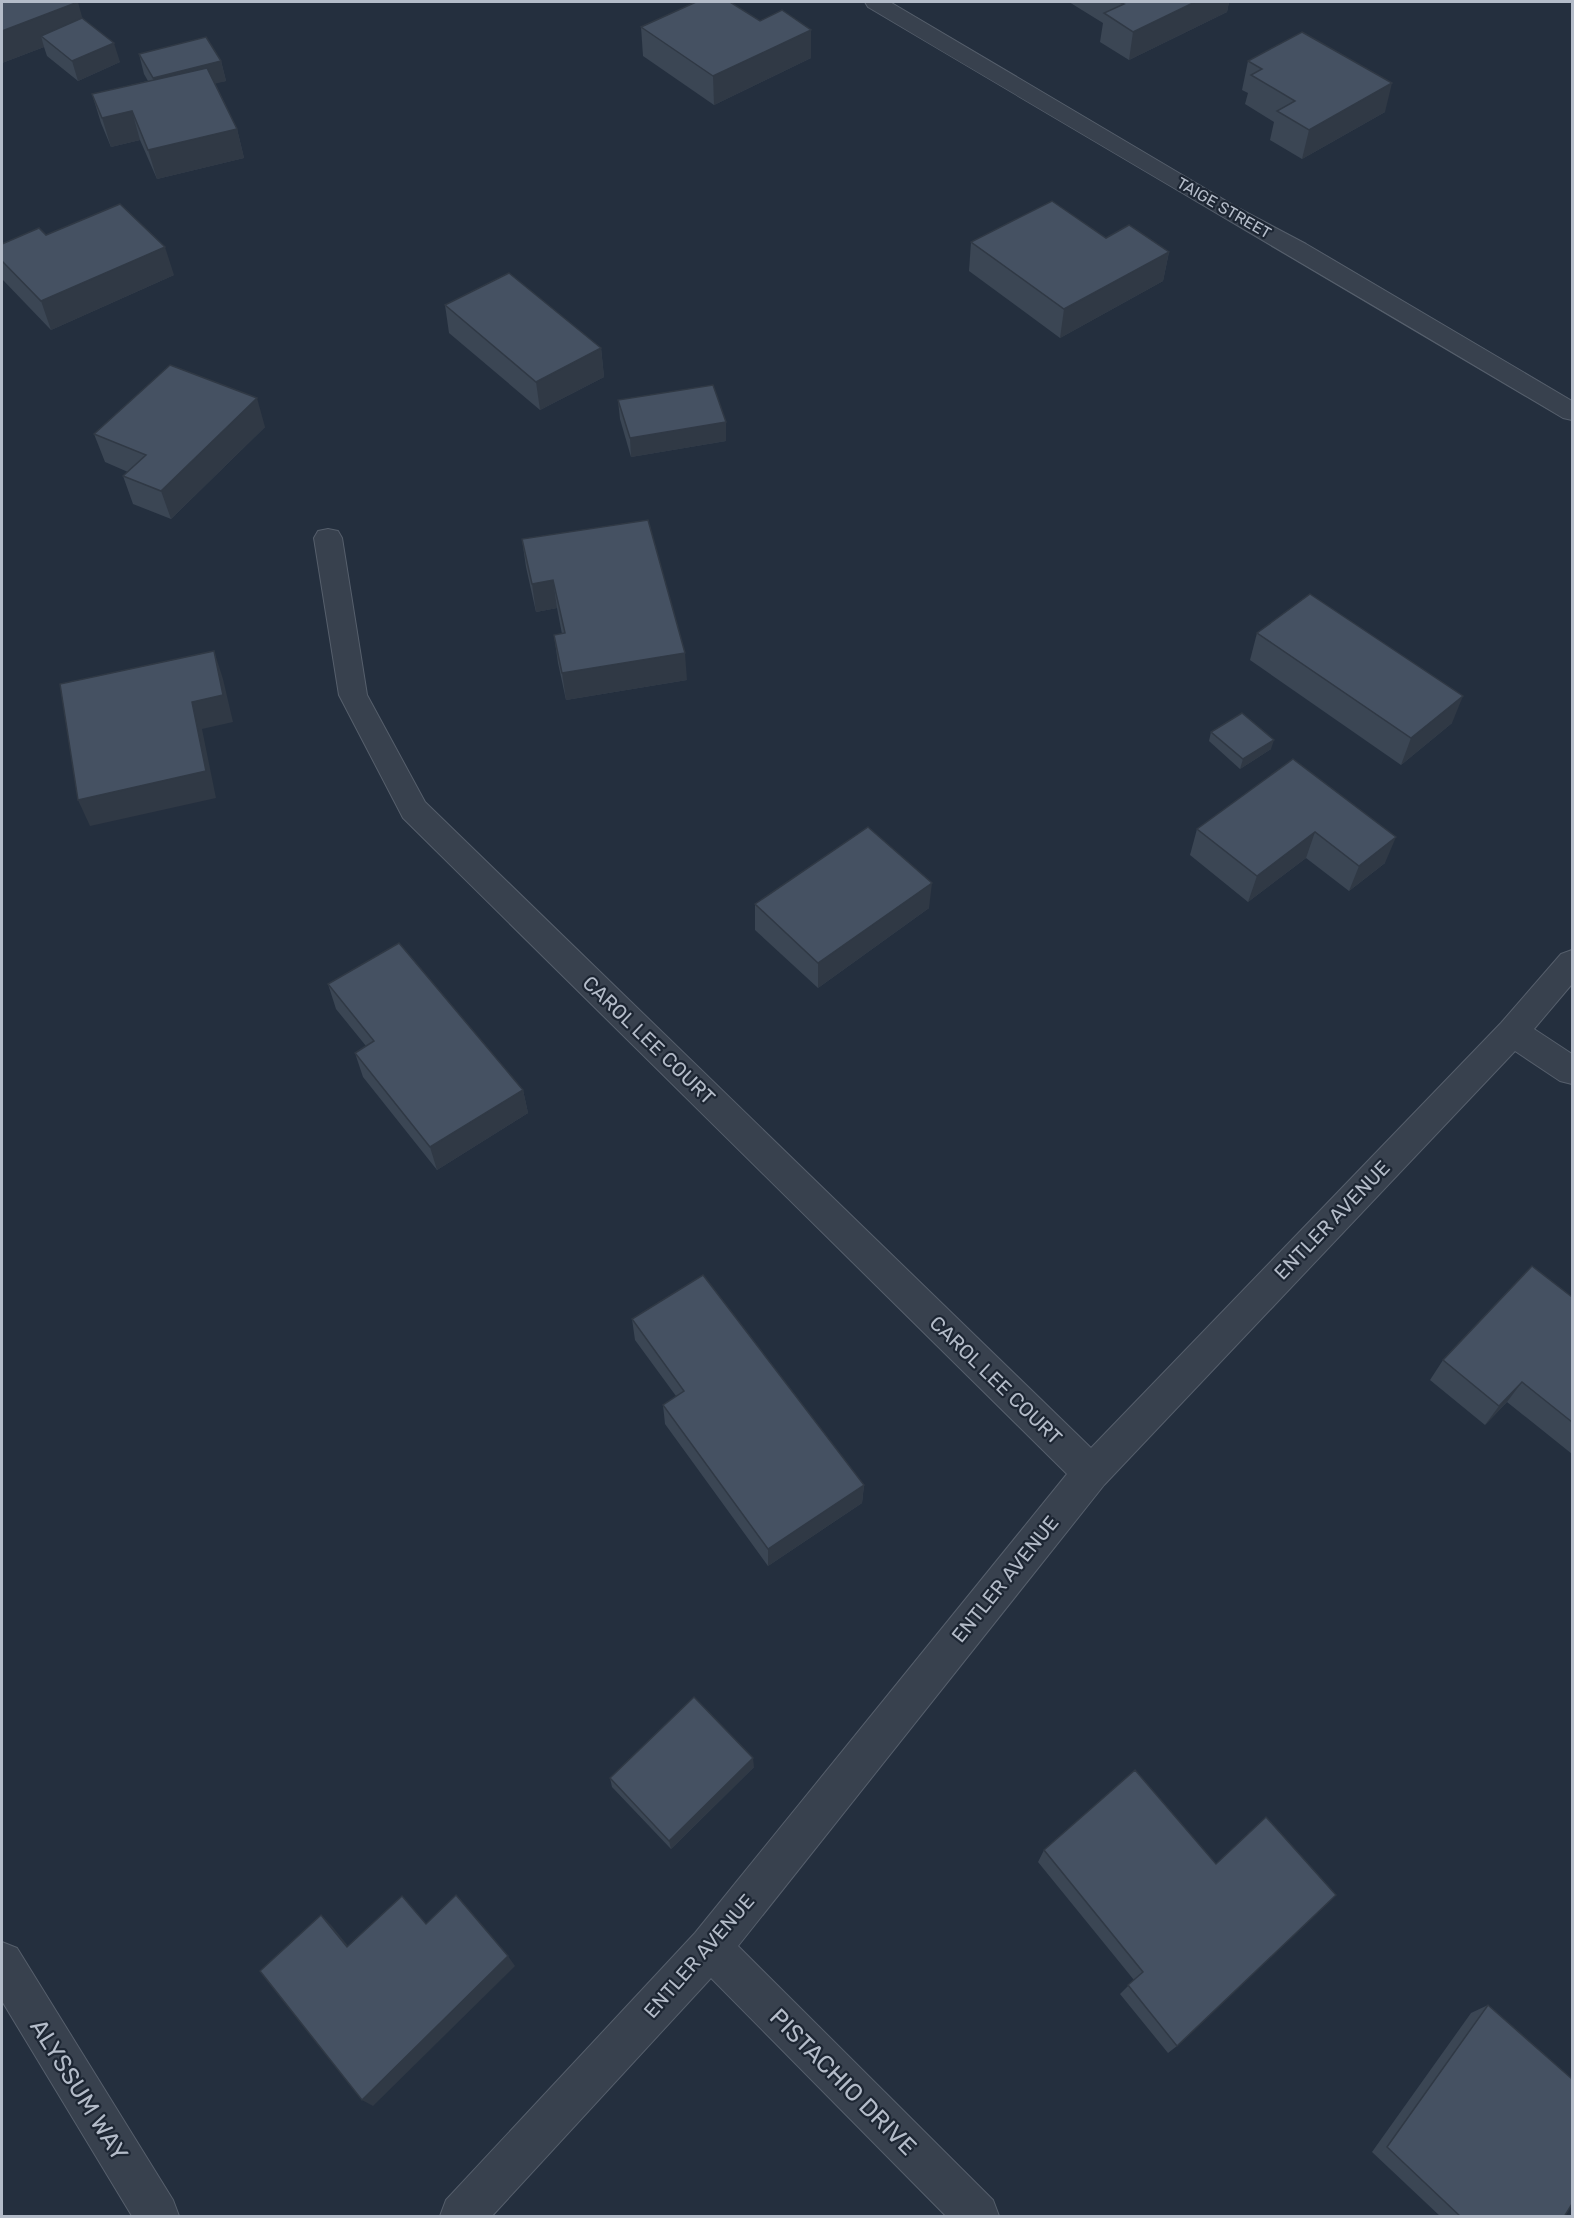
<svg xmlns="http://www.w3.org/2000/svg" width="1574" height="2218" font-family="Rubik,sans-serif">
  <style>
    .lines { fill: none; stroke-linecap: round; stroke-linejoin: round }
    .minor-casing { stroke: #565f6c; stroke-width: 2 }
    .minor { fill: #38414e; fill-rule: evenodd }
    .wall { fill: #3b4654 }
    .shaded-wall { fill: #303945 }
    .building { fill: #455162; stroke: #303945; stroke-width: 1.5 }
    .labels { text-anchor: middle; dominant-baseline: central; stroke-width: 4.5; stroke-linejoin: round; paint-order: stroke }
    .far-street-label { font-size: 16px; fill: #b4bcc9; stroke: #1d2633 }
    .street-label { font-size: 20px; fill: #b4bcc9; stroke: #1d2633 }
    .near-street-label { font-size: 24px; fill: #b4bcc9; stroke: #1d2633 }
  </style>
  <rect width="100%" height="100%" fill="#242f3e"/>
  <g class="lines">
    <!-- minor casing -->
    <g class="minor-casing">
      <g id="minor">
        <path d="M 865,2 L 890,2 L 1238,208 L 1306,244 L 1572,401 L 1572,420 L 1563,418 C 1332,280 1099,145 868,7 Z"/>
        <path d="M 328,529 L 338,531 L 342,538 L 367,695 L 425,802 L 1091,1448 L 1501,1023 L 1561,954 L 1572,950 L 1572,984 L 1534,1029 L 1572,1054 L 1572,1084 L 1560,1081 L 1515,1051 L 1104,1485 L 738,1946 L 993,2200 L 999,2216 L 946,2216 L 711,1978 L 492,2216 L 440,2216 L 446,2200 L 695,1933 L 1067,1474 L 403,818 L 339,695 L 314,538 L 318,531 Z"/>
        <path d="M 2,1942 L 17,1948 L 173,2200 L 179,2216 L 132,2216 L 2,2001 Z"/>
      </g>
    </g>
    <!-- minor -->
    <use href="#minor" class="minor"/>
  </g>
  <!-- wall -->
  <g class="wall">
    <path d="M 2,2 L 83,19 L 120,62 L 78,81 L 47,56 L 44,47 L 2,63 Z"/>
    <path d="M 1069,2 L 1229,2 L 1227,12 L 1129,60 L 1100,42 L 1103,23 Z"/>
    <path d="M 760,21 L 811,30 L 811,58 L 714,105 L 643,56 L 641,27 Z"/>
    <path d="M 139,54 L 221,61 L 226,81 L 215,83 L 237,129 L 244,158 L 157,179 L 140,140 L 111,147 L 101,123 L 92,94 L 148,81 L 144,74 Z"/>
    <path d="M 1248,61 L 1385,112 L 1302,159 L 1270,140 L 1274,122 L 1245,104 L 1248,93 L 1242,90 Z"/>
    <path d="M 46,235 L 174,275 L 51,330 L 2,279 L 2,244 Z"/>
    <path d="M 1106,238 L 1169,252 L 1163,281 L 1060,338 L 969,271 L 971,242 Z"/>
    <path d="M 445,305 L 601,348 L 604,377 L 540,410 L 449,333 Z"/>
    <path d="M 618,400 L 726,422 L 726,441 L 631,457 L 620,419 Z"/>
    <path d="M 265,427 L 171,519 L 133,504 L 123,476 L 128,472 L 105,462 L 94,434 Z"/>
    <path d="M 522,539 L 687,680 L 566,700 L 558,663 L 554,635 L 562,634 L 557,608 L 536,612 L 526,567 Z"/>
    <path d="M 1257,633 L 1452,723 L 1401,765 L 1250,660 Z"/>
    <path d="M 1211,732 L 1271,749 L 1240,769 L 1209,741 Z"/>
    <path d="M 1293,759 L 1385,863 L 1349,891 L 1306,858 L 1248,902 L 1190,855 L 1197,829 Z"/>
    <path d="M 755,904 L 929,908 L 818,988 L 755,930 Z"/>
    <path d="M 328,984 L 523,1090 L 528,1113 L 437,1170 L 363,1077 L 355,1053 L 366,1046 L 336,1009 Z"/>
    <path d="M 1572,1297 L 1572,1454 L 1507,1402 L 1485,1425 L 1430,1380 L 1443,1360 Z"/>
    <path d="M 632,1319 L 864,1485 L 862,1503 L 768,1566 L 665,1424 L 663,1405 L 676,1396 L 635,1340 Z"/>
    <path d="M 754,1767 L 671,1849 L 612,1787 L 610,1778 Z"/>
    <path d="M 1135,1770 L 1177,2046 L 1168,2053 L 1120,1994 L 1134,1980 L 1038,1862 L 1044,1850 Z"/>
    <path d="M 1488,2005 L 1564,2217 L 1441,2217 L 1372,2152 L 1471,2013 Z"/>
  </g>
  <!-- shaded-wall -->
  <g class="shaded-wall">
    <path d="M 78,2 L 86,31 L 41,36 L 44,47 L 2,63 L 2,31 Z"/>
    <path d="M 1195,2 L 1229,2 L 1227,12 L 1129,60 L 1133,32 Z"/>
    <path d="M 811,30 L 811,58 L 714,105 L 713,76 Z"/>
    <path d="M 114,43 L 120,62 L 78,81 L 72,61 Z"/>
    <path d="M 221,61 L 226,81 L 158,98 L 153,78 Z"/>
    <path d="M 1392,83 L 1385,112 L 1302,159 L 1309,130 Z"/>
    <path d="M 132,111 L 140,140 L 111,147 L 102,118 Z"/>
    <path d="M 237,129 L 244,158 L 157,179 L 148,150 Z"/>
    <path d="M 165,247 L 174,275 L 51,330 L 41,301 Z"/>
    <path d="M 1169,252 L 1163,281 L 1060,338 L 1064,309 Z"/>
    <path d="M 601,348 L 604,377 L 540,410 L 536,382 Z"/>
    <path d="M 257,398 L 265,427 L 171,519 L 161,491 Z"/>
    <path d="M 726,422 L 726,441 L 631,457 L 630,438 Z"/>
    <path d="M 553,580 L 557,608 L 536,612 L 532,584 Z"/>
    <path d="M 214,651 L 223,679 L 233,722 L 202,729 L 216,798 L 90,826 L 78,800 L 192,702 Z"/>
    <path d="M 685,653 L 687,680 L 566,700 L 562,673 Z"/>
    <path d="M 1463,696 L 1452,723 L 1401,765 L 1411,738 Z"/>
    <path d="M 1274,740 L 1271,749 L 1240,769 L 1243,759 Z"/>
    <path d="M 1315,832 L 1306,858 L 1248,902 L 1257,876 Z"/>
    <path d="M 1396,837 L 1385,863 L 1349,891 L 1359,866 Z"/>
    <path d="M 932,883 L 929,908 L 818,988 L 818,963 Z"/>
    <path d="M 523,1090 L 528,1113 L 437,1170 L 430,1147 Z"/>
    <path d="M 1522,1382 L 1507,1402 L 1485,1425 L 1499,1406 Z"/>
    <path d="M 864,1485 L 862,1503 L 768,1566 L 768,1549 Z"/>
    <path d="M 753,1758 L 754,1767 L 671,1849 L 669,1841 Z"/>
    <path d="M 321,1915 L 331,1925 L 357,1957 L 347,1947 Z"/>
    <path d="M 508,1956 L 515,1966 L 373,2106 L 362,2100 Z"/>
  </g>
  <!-- building -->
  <g class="building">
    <path d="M 2,2 L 78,2 L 2,31 Z"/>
    <path d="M 696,2 L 730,2 L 760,21 L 782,10 L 811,30 L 713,76 L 641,27 Z"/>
    <path d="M 1119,2 L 1195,2 L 1133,32 L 1104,13 L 1124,4 Z"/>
    <path d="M 82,18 L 114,43 L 72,61 L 41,36 Z"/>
    <path d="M 1302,32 L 1392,83 L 1309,130 L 1277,111 L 1295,101 L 1251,75 L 1262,69 L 1248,61 Z"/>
    <path d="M 206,37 L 221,61 L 153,78 L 139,54 Z"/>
    <path d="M 207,68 L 237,129 L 148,150 L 132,111 L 102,118 L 92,94 Z"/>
    <path d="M 1052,201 L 1106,238 L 1129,225 L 1169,252 L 1064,309 L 971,242 Z"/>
    <path d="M 120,204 L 165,247 L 41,301 L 2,261 L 2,244 L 39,228 L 46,235 Z"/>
    <path d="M 509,273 L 601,348 L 536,382 L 445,305 Z"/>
    <path d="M 170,365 L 257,398 L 161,491 L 123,476 L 146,455 L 94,434 Z"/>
    <path d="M 713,385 L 726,422 L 630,438 L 618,400 Z"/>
    <path d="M 648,520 L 685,653 L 562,673 L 554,635 L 565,633 L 553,580 L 532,584 L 522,539 Z"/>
    <path d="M 1310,594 L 1463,696 L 1411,738 L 1257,633 Z"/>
    <path d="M 214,651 L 223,695 L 192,702 L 206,771 L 78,800 L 60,684 Z"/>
    <path d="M 1242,713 L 1274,740 L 1243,759 L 1211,732 Z"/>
    <path d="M 1293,759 L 1396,837 L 1359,866 L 1315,832 L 1257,876 L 1197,829 Z"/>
    <path d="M 868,827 L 932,883 L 818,963 L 755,904 Z"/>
    <path d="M 399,943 L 523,1090 L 430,1147 L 355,1053 L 374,1041 L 328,984 Z"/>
    <path d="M 1532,1266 L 1572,1297 L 1572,1422 L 1522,1382 L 1499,1406 L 1443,1360 Z"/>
    <path d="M 703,1275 L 864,1485 L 768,1549 L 663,1405 L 684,1391 L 632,1319 Z"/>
    <path d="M 694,1697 L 753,1758 L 669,1841 L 610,1778 Z"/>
    <path d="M 1135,1770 L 1216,1864 L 1266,1817 L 1336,1895 L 1177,2046 L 1128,1985 L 1143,1972 L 1044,1850 Z"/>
    <path d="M 456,1895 L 508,1956 L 362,2100 L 260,1971 L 321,1915 L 347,1947 L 402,1896 L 426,1924 Z"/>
    <path d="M 1488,2005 L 1572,2079 L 1572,2204 L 1564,2217 L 1461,2217 L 1387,2147 Z"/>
  </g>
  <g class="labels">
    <!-- far-street labels -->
    <g class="far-street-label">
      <text transform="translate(1224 208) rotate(30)">TAIGE STREET</text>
    </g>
    <!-- street labels -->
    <g class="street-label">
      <text transform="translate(649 1040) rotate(44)">CAROL LEE COURT</text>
      <text transform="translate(1332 1220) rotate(-46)">ENTLER AVENUE</text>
      <text transform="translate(996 1380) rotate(44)">CAROL LEE COURT</text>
      <text transform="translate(1005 1579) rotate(-51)">ENTLER AVENUE</text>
      <text transform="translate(699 1956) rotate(-49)">ENTLER AVENUE</text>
    </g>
    <!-- near-street labels -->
    <g class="near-street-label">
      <text transform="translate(843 2082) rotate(45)">PISTACHIO DRIVE</text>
      <text transform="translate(79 2090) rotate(58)">ALYSSUM WAY</text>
    </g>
  </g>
  <!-- border -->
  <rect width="1574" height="2218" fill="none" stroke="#b4bcc9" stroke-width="6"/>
</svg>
